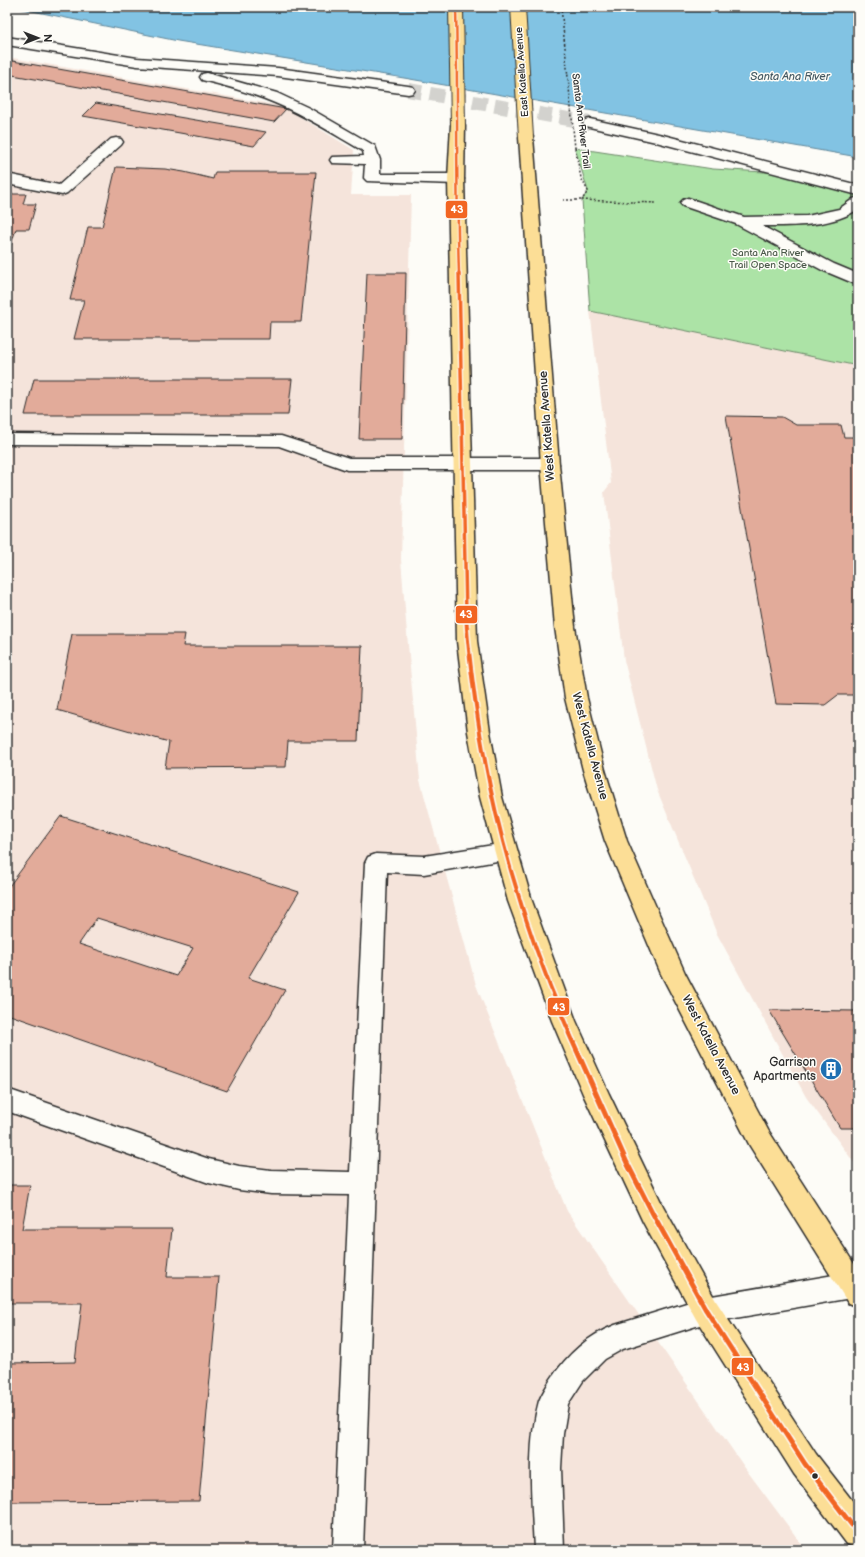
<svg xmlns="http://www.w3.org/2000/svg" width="865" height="1557" font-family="'Balsamiq Sans',sans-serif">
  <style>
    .built { fill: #f5e4db }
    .green { fill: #ace3a6; stroke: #6c8768 }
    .water { fill: #82c3e3; stroke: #5f8699 }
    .building { fill: #e2ab9a; stroke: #2b2b2b; fill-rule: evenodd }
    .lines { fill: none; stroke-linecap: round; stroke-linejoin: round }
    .minor-tunnel { stroke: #d3d2ce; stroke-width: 14; stroke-dasharray: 14 8; stroke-linecap: butt }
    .minor-casing { stroke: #2b2b2b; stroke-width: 3 }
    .major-casing { stroke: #2b2b2b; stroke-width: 3 }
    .path { stroke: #2b2b2b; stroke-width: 1.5; stroke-dasharray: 2 2; stroke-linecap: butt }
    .minor { fill: #fdfcf7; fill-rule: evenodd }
    .major { fill: #fcde96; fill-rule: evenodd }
    .major-bridge-casing { stroke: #2b2b2b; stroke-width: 16; stroke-linecap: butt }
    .path-bridge { stroke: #2b2b2b; stroke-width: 1.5; stroke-dasharray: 2 2; stroke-linecap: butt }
    .major-bridge { stroke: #fcde96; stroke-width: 14 }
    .bus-1-far3-casing { stroke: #fdfcf7; stroke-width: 4.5 }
    .bus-1-far2-casing { stroke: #fdfcf7; stroke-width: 6 }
    .bus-1-far1-casing { stroke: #fdfcf7; stroke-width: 7 }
    .bus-1-casing { stroke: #fdfcf7; stroke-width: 8 }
    .bus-1-far3 { stroke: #f26522; stroke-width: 2.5 }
    .bus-1-far2 { stroke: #f26522; stroke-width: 3.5 }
    .bus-1-far1 { stroke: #f26522; stroke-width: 4 }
    .bus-1 { stroke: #f26522; stroke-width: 5 }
    .bus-dot { fill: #2b2b2b; stroke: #fdfcf7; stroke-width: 1.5 }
    .labels { text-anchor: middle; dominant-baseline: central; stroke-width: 3; stroke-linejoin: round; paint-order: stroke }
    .far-street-label { font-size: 10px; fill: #2b2b2b; stroke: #fdfcf7 }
    .far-park-label { font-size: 10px; fill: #4b594a; stroke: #fdfcf7 }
    .far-water-label { font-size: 11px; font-style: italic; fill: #455962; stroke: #fdfcf7 }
    .street-label { font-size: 12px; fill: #2b2b2b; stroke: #fdfcf7 }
    .poi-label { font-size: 12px; fill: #2b2b2b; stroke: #fdfcf7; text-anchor: end }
    .line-badge { stroke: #fdfcf7; stroke-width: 1.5 }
    .badge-label { font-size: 11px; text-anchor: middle; font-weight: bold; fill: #fff }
  </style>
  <rect width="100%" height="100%" fill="#fdfcf7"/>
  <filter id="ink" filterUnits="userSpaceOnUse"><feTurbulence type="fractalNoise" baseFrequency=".025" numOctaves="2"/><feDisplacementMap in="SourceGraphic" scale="8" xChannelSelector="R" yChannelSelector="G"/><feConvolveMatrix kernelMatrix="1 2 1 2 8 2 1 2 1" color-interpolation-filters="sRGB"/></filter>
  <g filter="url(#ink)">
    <!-- built -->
    <g class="built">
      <path d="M 7,57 L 282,106 L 354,150 L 351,195 L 411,195 L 401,559 L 406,622 L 420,780 L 476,985 L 567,1211 L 745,1468 L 806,1550 L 7,1550 Z"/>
      <path d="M 590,311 L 858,366 L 858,1168 L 806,1097 L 717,934 L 657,790 L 624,660 L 604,492 L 611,483 Z"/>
    </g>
    <!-- green -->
    <path class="green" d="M 575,148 L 713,169 L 815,175 L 858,185 L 858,366 L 590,311 L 582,200 L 588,191 Z"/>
    <!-- water -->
    <path class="water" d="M 13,7 L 858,7 L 858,157 L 410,79 L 178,41 Z"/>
    <!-- building -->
    <g class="building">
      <path d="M 7,60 L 286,109 L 274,122 L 7,74 Z"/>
      <path d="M 96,103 L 266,132 L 254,146 L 83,116 Z"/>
      <path d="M 116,167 L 165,169 L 184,172 L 213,179 L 215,172 L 316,172 L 301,322 L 270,322 L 269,339 L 74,339 L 84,300 L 70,300 L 88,227 L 102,227 Z"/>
      <path d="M 7,194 L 26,194 L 23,204 L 36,204 L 29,229 L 16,229 L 7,257 Z"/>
      <path d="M 367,273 L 406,273 L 402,439 L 359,439 Z"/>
      <path d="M 34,379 L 292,379 L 288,415 L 25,415 Z"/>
      <path d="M 726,416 L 782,417 L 796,425 L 841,425 L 844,437 L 858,437 L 858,695 L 838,695 L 825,705 L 776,704 Z"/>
      <path d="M 72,634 L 185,634 L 183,646 L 362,646 L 358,741 L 288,741 L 286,767 L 165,768 L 169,742 L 57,710 Z"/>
      <path d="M 61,816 L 299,892 L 248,978 L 285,990 L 227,1091 L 7,1014 L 7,889 ZM 97,918 L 193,948 L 176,976 L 79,944 Z"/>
      <path d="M 769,1010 L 858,1011 L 858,1128 L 840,1128 Z"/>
      <path d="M 7,1185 L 30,1185 L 22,1229 L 172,1229 L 167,1277 L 219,1277 L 199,1501 L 7,1502 L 7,1363 L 75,1362 L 82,1303 L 7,1303 Z"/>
    </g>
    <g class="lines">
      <!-- minor-tunnel -->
      <path class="minor-tunnel" d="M 408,90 L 590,123"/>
      <!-- minor casing -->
      <g class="minor-casing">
        <g id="minor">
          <path d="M 7,37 L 137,58 L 278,68 L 408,86 L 413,87 L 415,90 L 413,93 L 408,94 L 278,76 L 137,66 L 7,45 Z"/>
          <path d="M 207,73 L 277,93 L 309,108 L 375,146 L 380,160 L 380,174 L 456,174 L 461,176 L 464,179 L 461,182 L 456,184 L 367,181 L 364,178 L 365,164 L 332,163 L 330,160 L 332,157 L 364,156 L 363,151 C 334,134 306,116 275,103 C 251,93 227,86 202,80 L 200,77 L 202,74 Z"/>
          <path d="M 590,119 L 663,135 L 858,185 L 858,195 L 656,142 L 585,126 L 583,123 L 585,120 Z"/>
          <path d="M 116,138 L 121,139 L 123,142 L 121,145 L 67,193 L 62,195 L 7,184 L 7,174 L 59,185 L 111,139 Z"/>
          <path d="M 858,197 L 858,209 C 833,227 792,226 762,226 L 834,264 L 858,274 L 858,285 L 822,270 L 736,224 L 683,206 L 680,203 L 683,200 L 688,198 L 744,217 L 807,216 L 839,209 L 853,199 Z"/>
          <path d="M 7,434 L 281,436 L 349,458 L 550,458 L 556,460 L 559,464 L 556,468 L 550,470 L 347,470 L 279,446 L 7,444 Z"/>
          <path d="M 506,843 L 514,846 L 517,852 L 514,858 L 424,874 L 387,872 L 363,1550 L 333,1550 L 349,1195 L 271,1194 L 239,1190 L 209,1183 L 7,1111 L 7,1089 L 209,1159 L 239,1166 L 271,1170 L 350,1172 L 365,863 L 368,857 L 376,854 L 424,856 Z"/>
          <path d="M 851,1272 L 858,1275 L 858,1295 L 851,1298 L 706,1323 L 623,1349 L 605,1359 L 583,1381 L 568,1404 L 563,1434 L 561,1468 L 564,1550 L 534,1550 C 532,1501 526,1448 539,1401 C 542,1393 547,1386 551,1379 C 567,1355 587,1336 615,1325 L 706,1297 Z"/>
        </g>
      </g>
      <!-- major casing -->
      <g class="major-casing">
        <g id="major">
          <path d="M 458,121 L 463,122 L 465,125 L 464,179 L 477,641 L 490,732 L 502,797 L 532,901 L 576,1021 L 609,1094 L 663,1206 L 716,1301 L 816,1454 L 858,1508 L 858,1548 L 847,1544 L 794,1474 L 696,1319 L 643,1222 L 583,1094 L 552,1021 L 508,901 L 480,797 L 468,732 L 457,641 L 448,179 L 451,125 L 453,122 Z"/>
          <path d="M 526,133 L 531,134 L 533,137 L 559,464 L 575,627 L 587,698 L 605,770 L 627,841 L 685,973 L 768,1130 L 858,1270 L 858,1307 L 848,1303 L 750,1146 L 661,974 L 605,841 L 583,770 L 565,698 L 555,627 L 541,464 L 519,137 L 521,134 Z"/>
        </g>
      </g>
      <!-- path -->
      <g class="path">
        <path d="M 575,148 L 581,178 L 588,191 L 582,200 L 656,203"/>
        <path d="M 563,200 L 582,200"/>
      </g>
      <!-- minor -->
      <use href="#minor" class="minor"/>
      <!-- major -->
      <use href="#major" class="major"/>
      <!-- major-bridge casing -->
      <g class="major-bridge-casing">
        <g id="major-bridge">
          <path d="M 456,7 L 458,125"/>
          <path d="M 518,7 L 526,137"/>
        </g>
      </g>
      <!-- path-bridge -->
      <path class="path-bridge" d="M 561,7 L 575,148"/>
      <!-- major-bridge -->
      <use href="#major-bridge" class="major-bridge"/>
      <!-- bus-1-far3 casing -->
      <g class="bus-1-far3-casing">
        <path id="bus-1-far3" d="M 456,7 C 458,96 456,185 459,274"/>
      </g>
      <!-- bus-1-far2 casing -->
      <g class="bus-1-far2-casing">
        <path id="bus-1-far2" d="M 459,273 L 466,613"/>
      </g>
      <!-- bus-1-far1 casing -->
      <g class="bus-1-far1-casing">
        <path id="bus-1-far1" d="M 466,612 C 467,641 471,670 475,699 C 490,813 524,930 570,1034"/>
      </g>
      <!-- bus-1 casing -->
      <g class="bus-1-casing">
        <path id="bus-1" d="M 569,1033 L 627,1163 L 653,1214 L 706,1310 L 805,1464 L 858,1533"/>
      </g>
      <!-- bus-1-far3 -->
      <use href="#bus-1-far3" class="bus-1-far3"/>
      <!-- bus-1-far2 -->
      <use href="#bus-1-far2" class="bus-1-far2"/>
      <!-- bus-1-far1 -->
      <use href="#bus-1-far1" class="bus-1-far1"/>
      <!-- bus-1 -->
      <use href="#bus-1" class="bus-1"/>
    </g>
  </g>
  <!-- icons -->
  <defs>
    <g id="building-disc" transform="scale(1.15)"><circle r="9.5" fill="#1f6fb2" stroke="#fdfcf7"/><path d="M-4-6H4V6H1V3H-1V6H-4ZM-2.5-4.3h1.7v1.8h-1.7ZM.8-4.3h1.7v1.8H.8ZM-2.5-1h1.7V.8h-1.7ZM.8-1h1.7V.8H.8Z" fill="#fff"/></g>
  </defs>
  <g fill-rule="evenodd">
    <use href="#building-disc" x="831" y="1069"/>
  </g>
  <!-- markers -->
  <circle class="bus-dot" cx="815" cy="1476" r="3.5"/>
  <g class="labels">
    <!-- far-street labels -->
    <g class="far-street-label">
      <text transform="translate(522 72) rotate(-94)">East Katella Avenue</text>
      <text transform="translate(581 121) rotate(83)">Samta Ana River Trail</text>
    </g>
    <!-- far-park labels -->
    <g class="far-park-label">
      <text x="768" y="253">Santa Ana River<tspan x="768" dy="12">Trail Open Space</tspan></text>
    </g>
    <!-- far-water labels -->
    <g class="far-water-label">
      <text x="790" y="76">Santa Ana River</text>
    </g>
    <!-- street labels -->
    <g class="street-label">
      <text transform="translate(547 426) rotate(-94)">West Katella Avenue</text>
      <text transform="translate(590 746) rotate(75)">West Katella Avenue</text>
      <text transform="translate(711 1045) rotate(62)">West Katella Avenue</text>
    </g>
    <!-- poi labels -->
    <g class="poi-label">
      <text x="816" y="1062">Garrison<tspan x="816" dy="14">Apartments</tspan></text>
    </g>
  </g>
  <g class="line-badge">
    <rect x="445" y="200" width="23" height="19" rx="4" fill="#f26522"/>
    <rect x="455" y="605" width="23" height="19" rx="4" fill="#f26522"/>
    <rect x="547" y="997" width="23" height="19" rx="4" fill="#f26522"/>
    <rect x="731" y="1357" width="23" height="19" rx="4" fill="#f26522"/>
  </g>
  <g class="badge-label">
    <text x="457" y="213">43</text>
    <text x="466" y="618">43</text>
    <text x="559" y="1011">43</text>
    <text x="743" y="1371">43</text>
  </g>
  <!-- margin -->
  <rect width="865" height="1557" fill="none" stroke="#fdfcf7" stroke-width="24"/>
  <rect x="12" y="12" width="841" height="1533" fill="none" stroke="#2b2b2b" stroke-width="1.5" filter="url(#ink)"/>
  <!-- north arrow -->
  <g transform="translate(38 38) rotate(90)" stroke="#fdfcf7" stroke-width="3" paint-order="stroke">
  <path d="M0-3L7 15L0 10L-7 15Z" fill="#2b2b2b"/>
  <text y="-6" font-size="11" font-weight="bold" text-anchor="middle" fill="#2b2b2b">N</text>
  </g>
</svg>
